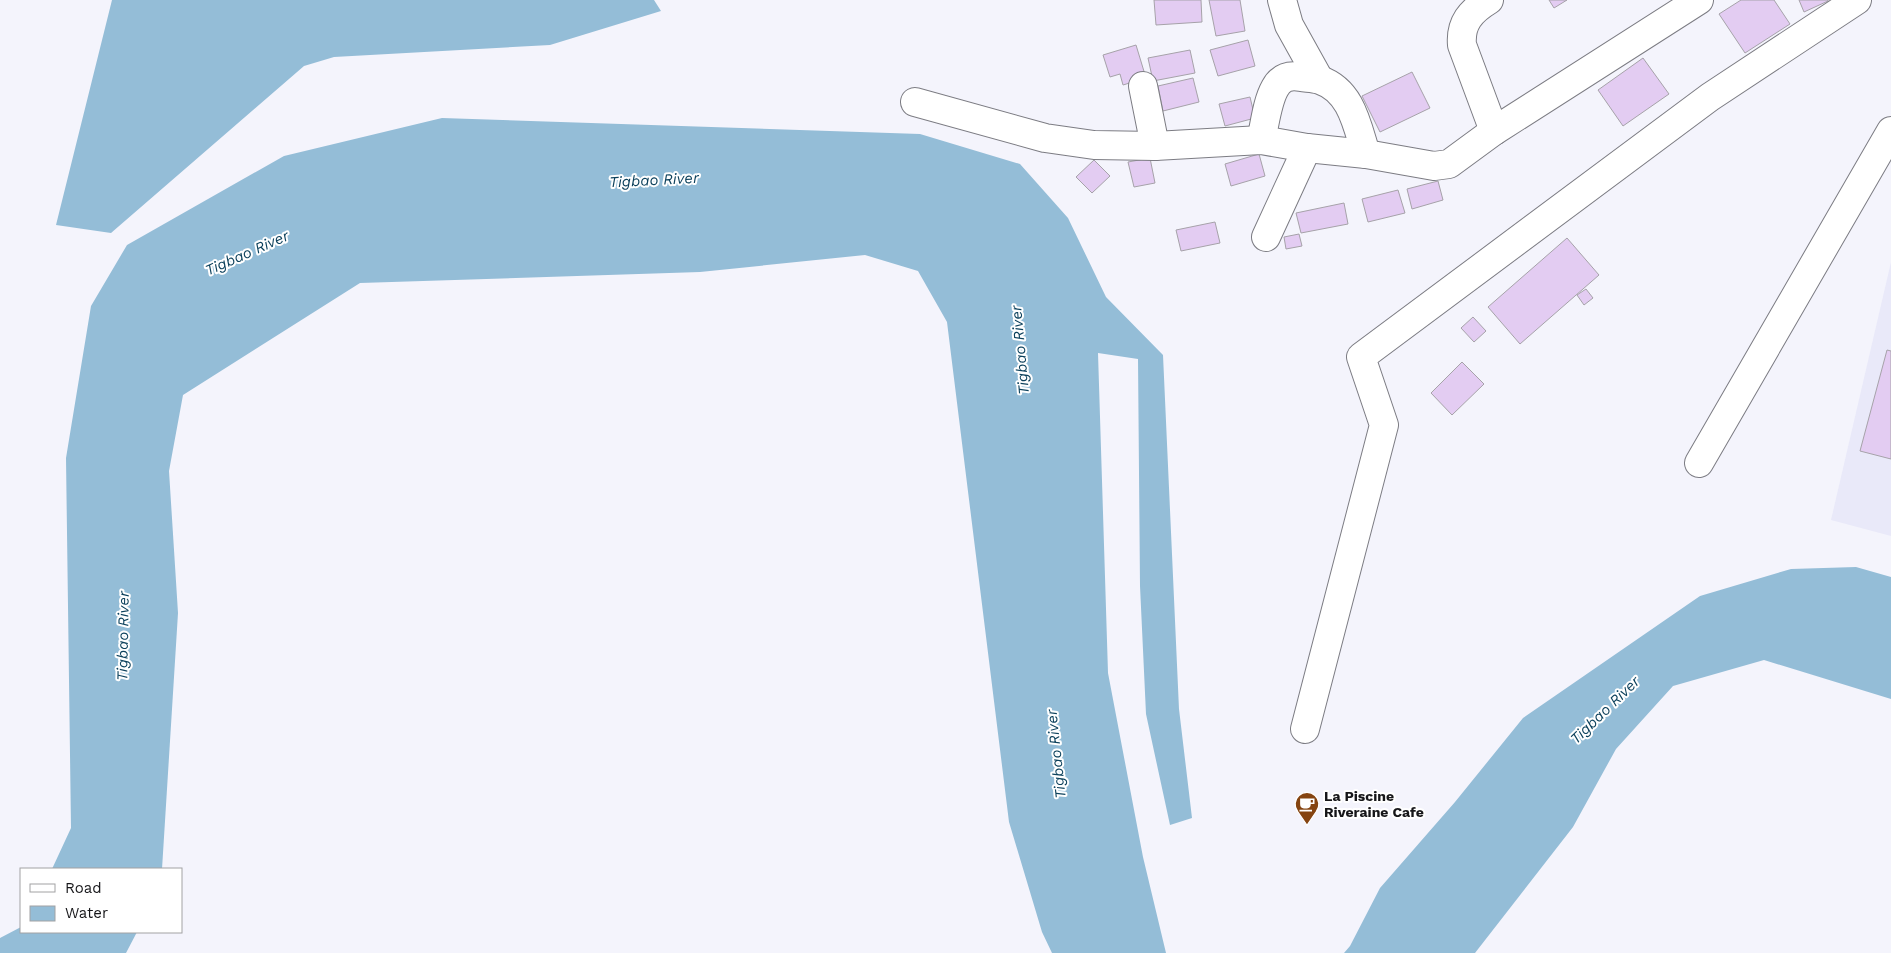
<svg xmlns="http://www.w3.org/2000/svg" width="1891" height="953" font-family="'Work Sans',sans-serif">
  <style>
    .built { fill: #e9e9f9 }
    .water { fill: #94bdd7 }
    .building { fill: #e3ccf2; stroke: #a6a2a9 }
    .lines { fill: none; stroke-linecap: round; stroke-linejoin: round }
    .minor-casing { stroke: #7c7c83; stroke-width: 30 }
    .minor { stroke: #fff; stroke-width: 28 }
    .labels { text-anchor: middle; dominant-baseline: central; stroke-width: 4; stroke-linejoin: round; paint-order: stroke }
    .poi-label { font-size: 14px; font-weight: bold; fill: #161619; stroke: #fff; text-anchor: start }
    .water-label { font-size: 15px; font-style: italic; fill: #0c415c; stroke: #fff }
  </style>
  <rect width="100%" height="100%" fill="#f4f4fc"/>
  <!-- built -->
  <path class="built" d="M 1891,262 L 1891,536 L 1831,520 Z"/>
  <!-- water -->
  <g class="water">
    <path d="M 112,0 L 654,0 L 661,11 L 550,45 L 334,57 L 304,66 L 111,233 L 56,225 Z"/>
    <path d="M 442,118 L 920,134 L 1020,164 L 1068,218 L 1106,297 L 1163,355 L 1179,709 L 1192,818 L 1170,825 L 1146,714 L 1140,586 L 1138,359 L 1098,353 L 1108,673 L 1143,857 L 1166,953 L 1052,953 L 1042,932 L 1009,822 L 947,322 L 918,271 L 865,255 L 700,272 L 360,283 L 183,395 L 169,471 L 178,613 L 162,869 L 52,869 L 71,828 L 66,458 L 91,306 L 127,245 L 284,156 Z"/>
    <path d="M 1856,567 L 1891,577 L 1891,699 L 1764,660 L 1673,686 L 1616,749 L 1573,827 L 1475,953 L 1344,953 L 1350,946 L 1380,888 L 1455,802 L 1523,718 L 1700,596 L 1791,569 Z"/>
    <path d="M 21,927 L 21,932 L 137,932 L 126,953 L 0,953 L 0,938 Z"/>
  </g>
  <!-- building -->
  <g class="building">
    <path d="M 1154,0 L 1201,0 L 1202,22 L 1156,25 Z"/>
    <path d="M 1209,0 L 1240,0 L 1245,31 L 1216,36 Z"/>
    <path d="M 1549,0 L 1567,0 L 1554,8 Z"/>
    <path d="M 1741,0 L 1774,0 L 1790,24 L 1745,53 L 1719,14 Z"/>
    <path d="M 1799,0 L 1828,0 L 1828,1 L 1804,12 Z"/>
    <path d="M 1248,40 L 1255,66 L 1218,76 L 1210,50 Z"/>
    <path d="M 1136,45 L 1146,78 L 1123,85 L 1120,74 L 1110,77 L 1103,55 Z"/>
    <path d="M 1190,50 L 1195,73 L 1153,81 L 1148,58 Z"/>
    <path d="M 1643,58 L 1669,94 L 1623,126 L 1598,90 Z"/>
    <path d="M 1412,72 L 1430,108 L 1380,132 L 1362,96 Z"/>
    <path d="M 1193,78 L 1199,102 L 1163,111 L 1158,86 Z"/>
    <path d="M 1250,97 L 1255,118 L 1225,126 L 1219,104 Z"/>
    <path d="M 1259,154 L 1265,176 L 1231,186 L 1225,164 Z"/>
    <path d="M 1150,158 L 1155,183 L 1134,187 L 1128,162 Z"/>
    <path d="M 1094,160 L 1110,176 L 1092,193 L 1076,177 Z"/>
    <path d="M 1438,181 L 1443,200 L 1412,209 L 1407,189 Z"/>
    <path d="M 1398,190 L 1405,213 L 1368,222 L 1362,199 Z"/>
    <path d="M 1344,203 L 1348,224 L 1301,233 L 1296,213 Z"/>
    <path d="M 1215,222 L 1220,243 L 1181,251 L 1176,230 Z"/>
    <path d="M 1299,234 L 1302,246 L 1286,249 L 1284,237 Z"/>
    <path d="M 1567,238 L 1599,275 L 1520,344 L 1488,307 Z"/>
    <path d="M 1586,289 L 1593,298 L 1584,305 L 1577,295 Z"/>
    <path d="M 1473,317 L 1486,331 L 1474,342 L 1461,328 Z"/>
    <path d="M 1887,350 L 1891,351 L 1891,459 L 1860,451 Z"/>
    <path d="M 1462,362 L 1484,384 L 1452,415 L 1431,393 Z"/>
  </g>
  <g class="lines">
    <!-- minor casing -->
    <g class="minor-casing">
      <g id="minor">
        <path d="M 1282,0 L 1289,25 L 1319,79"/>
        <path d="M 1489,0 C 1471,11 1460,23 1462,45 L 1494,131"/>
        <path d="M 1143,86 L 1155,146"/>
        <path d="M 915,102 L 1045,138 L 1094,145 L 1155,146 L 1261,140 L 1307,148 L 1366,154 L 1434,166 L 1449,164 L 1494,131 L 1699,0"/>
        <path d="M 1261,140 C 1265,124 1267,102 1275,88 C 1281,77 1290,75 1301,77 C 1307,78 1314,78 1320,80 C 1352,91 1357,126 1366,154"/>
        <path d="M 1266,237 L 1307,148"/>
        <path d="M 1699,463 L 1891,131"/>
        <path d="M 1305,729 L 1384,425 L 1361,357 L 1710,97 L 1857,0"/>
      </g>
    </g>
    <!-- minor -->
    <use href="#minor" class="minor"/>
  </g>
  <!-- icons -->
  <defs>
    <g id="cafe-pin" transform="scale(1.25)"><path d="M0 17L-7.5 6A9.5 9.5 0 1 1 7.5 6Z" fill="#854411" stroke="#fff"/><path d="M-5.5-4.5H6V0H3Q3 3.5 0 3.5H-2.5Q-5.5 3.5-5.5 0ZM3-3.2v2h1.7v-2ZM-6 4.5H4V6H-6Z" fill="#fff"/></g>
  </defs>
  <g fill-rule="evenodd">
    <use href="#cafe-pin" x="1307" y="804"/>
  </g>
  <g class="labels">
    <!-- poi labels -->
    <g class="poi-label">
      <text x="1324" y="796">La Piscine<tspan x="1324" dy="16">Riveraine Cafe</tspan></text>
    </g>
    <!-- water labels -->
    <g class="water-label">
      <text transform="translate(654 180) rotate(-3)">Tigbao River</text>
      <text transform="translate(247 253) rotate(-24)">Tigbao River</text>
      <text transform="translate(1020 350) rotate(-95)">Tigbao River</text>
      <text transform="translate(123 636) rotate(-89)">Tigbao River</text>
      <text transform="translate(1605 710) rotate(-44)">Tigbao River</text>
      <text transform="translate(1056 754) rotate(-96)">Tigbao River</text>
    </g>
  </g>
  <!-- legend -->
  <rect x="20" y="868" width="162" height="65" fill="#ffffff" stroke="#a2a2a3"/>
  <rect x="30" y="884" width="25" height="8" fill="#ffffff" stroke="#a2a2a3"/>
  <text x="65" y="893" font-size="15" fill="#161619">Road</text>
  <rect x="30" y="906" width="25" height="15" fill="#94bdd7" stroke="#a2a2a3"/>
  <text x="65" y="918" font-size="15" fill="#161619">Water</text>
</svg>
